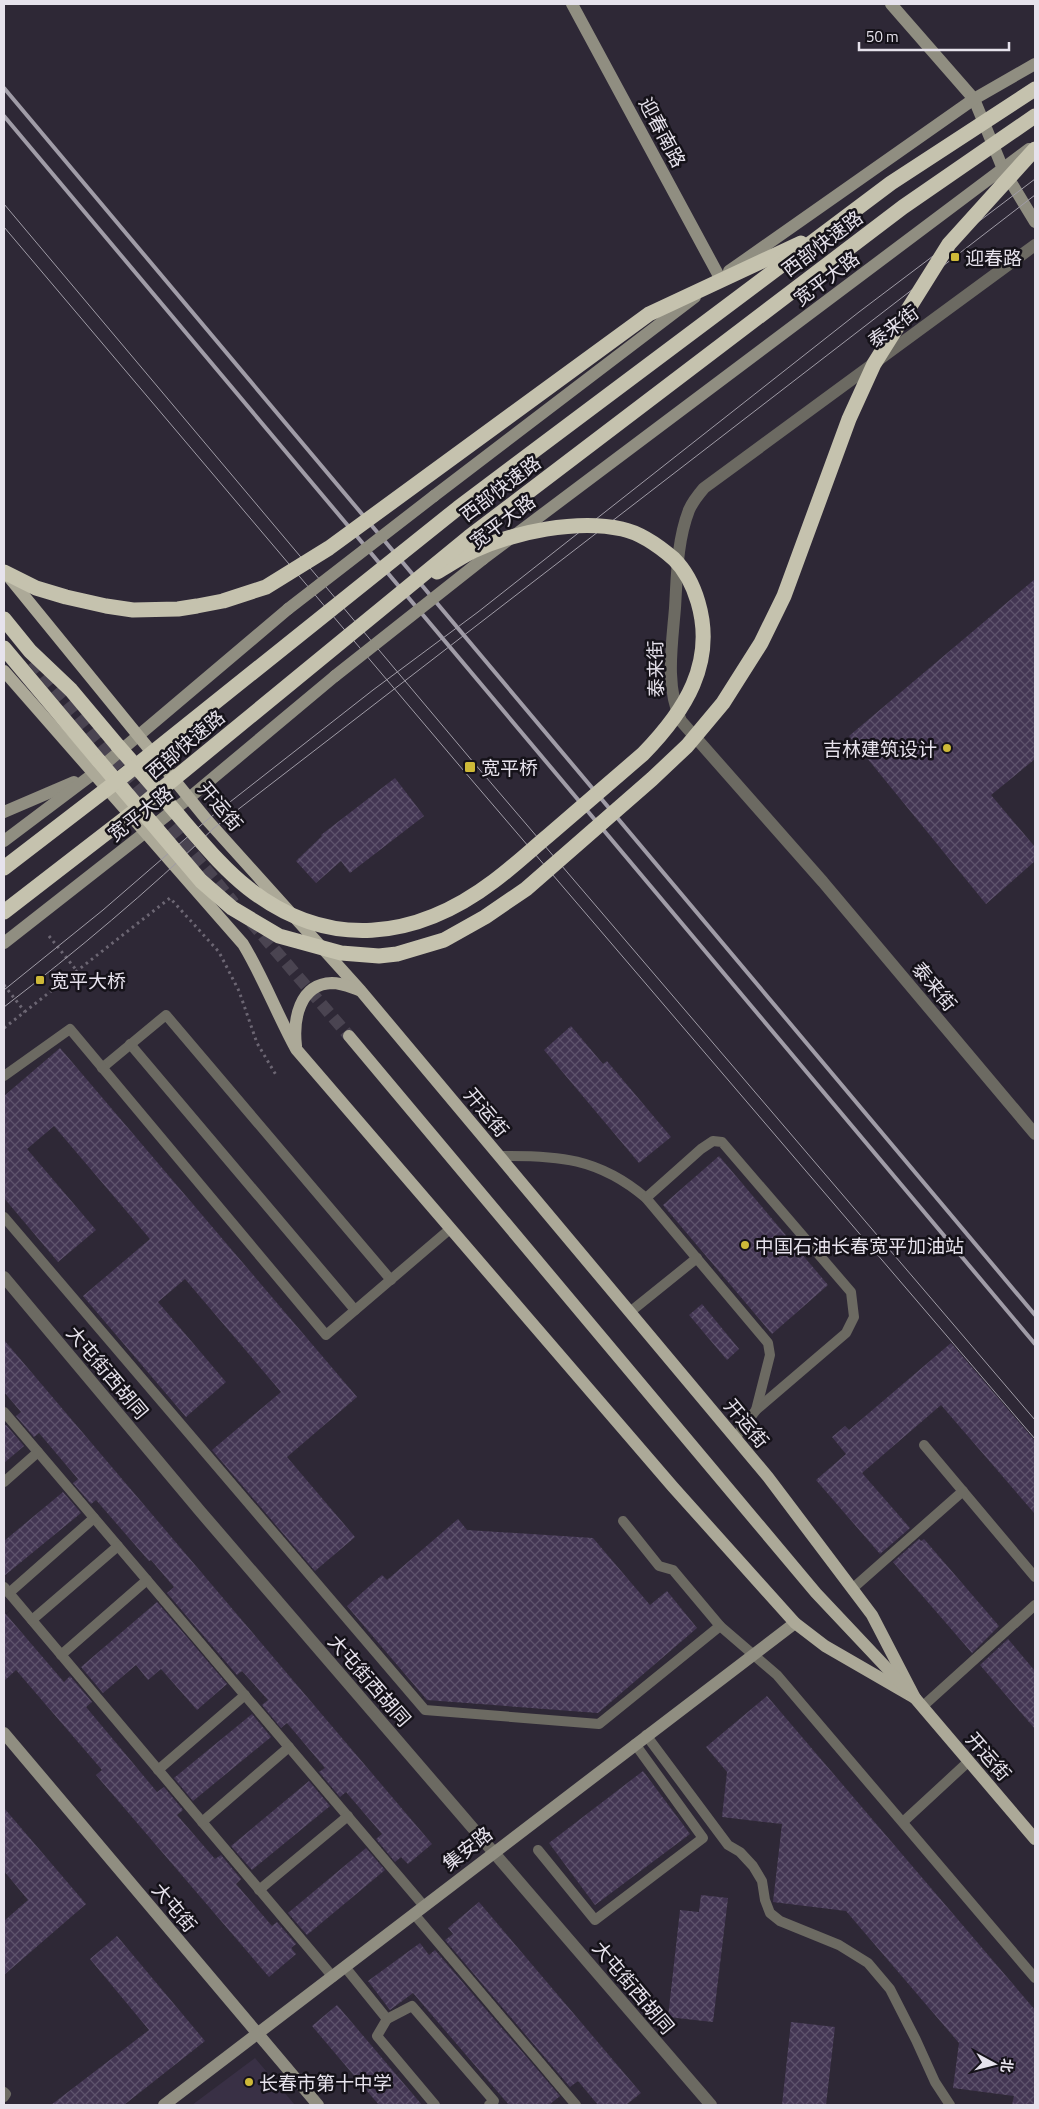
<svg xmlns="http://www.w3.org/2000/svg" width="1039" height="2109" font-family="'Titillium Web','Noto Sans SC',sans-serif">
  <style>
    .built { fill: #393045 }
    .building { fill: url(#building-cross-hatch) }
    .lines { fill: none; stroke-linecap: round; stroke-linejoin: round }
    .primary-tunnel { stroke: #4a4451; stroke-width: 12; stroke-dasharray: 12 6; stroke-linecap: butt }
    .path { stroke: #6c6673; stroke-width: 3; stroke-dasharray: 2.5 4; stroke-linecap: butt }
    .lane { stroke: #6c6a62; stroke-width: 10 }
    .street { stroke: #6c6a62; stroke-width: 12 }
    .secondary { stroke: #908e81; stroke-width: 12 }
    .primary { stroke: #aca998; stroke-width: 12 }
    .highway { stroke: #c5c2ae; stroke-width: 15 }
    .tram { stroke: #a09ca7; stroke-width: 1 }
    .rail { stroke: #a09ca7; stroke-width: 4 }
    .secondary-bridge { stroke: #908e81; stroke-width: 12 }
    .highway-bridge { stroke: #c5c2ae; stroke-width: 15 }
    .poi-dot { fill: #ceb938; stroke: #151219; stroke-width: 2 }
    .labels { text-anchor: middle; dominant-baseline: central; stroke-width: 5; stroke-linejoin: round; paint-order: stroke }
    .street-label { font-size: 19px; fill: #e6e2ec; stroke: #151219 }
    .poi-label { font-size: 19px; fill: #e6e2ec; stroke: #151219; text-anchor: start }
  </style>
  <defs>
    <pattern id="building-cross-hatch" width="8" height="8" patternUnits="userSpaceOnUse" patternTransform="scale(1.25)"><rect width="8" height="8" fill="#433653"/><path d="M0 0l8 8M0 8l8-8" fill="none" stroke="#5e536c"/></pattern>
  </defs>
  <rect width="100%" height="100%" fill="#2e2836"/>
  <!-- built -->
  <path class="built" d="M 255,2058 L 295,2105 L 192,2105 Z"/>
  <!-- building -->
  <g class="building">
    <path d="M 1035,579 L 1035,759 L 991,795 L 1035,847 L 1035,861 L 986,904 L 849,736 Z"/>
    <path d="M 395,778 L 424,816 L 350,873 L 341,861 L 316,883 L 296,861 L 322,836 L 321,835 Z"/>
    <path d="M 571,1026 L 603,1064 L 607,1061 L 671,1137 L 639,1163 L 544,1050 Z"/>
    <path d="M 60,1048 L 357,1397 L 287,1457 L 355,1537 L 315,1571 L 212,1450 L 281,1392 L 185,1279 L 158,1302 L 226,1382 L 186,1417 L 83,1296 L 150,1239 L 54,1126 L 27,1149 L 96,1230 L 58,1262 L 4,1198 L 4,1096 Z"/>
    <path d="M 719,1156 L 828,1285 L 772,1334 L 663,1205 Z"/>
    <path d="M 702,1304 L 739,1349 L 727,1360 L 689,1315 Z"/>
    <path d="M 4,1340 L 432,1844 L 408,1864 L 401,1857 L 395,1862 L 376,1839 L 382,1834 L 346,1792 L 340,1797 L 319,1772 L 325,1768 L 287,1723 L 281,1728 L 262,1705 L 268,1700 L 242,1671 L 237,1675 L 167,1593 L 174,1587 L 151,1560 L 149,1561 L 96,1500 L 91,1504 L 73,1483 L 78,1479 L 39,1433 L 34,1437 L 16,1416 L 21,1412 L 4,1392 Z"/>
    <path d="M 951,1343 L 1035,1441 L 1035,1514 L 941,1405 L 862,1473 L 910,1528 L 880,1554 L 816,1480 L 846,1454 L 832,1437 L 845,1426 L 849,1430 Z"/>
    <path d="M 6,1425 L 24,1446 L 4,1463 L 4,1426 Z"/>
    <path d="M 63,1492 L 81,1513 L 4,1576 L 4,1541 Z"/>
    <path d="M 458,1519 L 467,1530 L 593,1538 L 650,1605 L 667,1591 L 697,1628 L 598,1713 L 427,1700 L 347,1606 L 382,1575 L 387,1580 Z"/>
    <path d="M 919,1539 L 921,1541 L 924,1539 L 999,1626 L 972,1653 L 893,1562 Z"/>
    <path d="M 157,1602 L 227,1684 L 197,1710 L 161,1669 L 148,1680 L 136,1665 L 103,1693 L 81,1667 Z"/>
    <path d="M 4,1612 L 64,1682 L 70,1676 L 92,1702 L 86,1707 L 117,1744 L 157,1792 L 164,1787 L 183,1810 L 177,1815 L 215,1859 L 221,1855 L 241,1879 L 236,1884 L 272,1926 L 277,1922 L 296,1944 L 291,1948 L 296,1954 L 269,1977 L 96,1775 L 102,1770 L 16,1670 L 4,1681 Z"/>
    <path d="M 1008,1639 L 1035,1671 L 1035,1729 L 980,1665 Z"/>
    <path d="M 767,1696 L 1035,2010 L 1035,2105 L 1012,2105 L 1014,2096 L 953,2088 L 959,2043 L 846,1911 L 773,1902 L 782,1824 L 722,1817 L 727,1772 L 706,1747 Z"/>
    <path d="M 252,1714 L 271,1737 L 193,1801 L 174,1778 Z"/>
    <path d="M 643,1771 L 690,1834 L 595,1905 L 549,1843 Z"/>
    <path d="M 309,1781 L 330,1806 L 252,1870 L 231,1846 Z"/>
    <path d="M 4,1808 L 86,1904 L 4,1975 L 4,1921 L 28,1900 L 4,1871 Z"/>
    <path d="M 366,1848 L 385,1870 L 307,1935 L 288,1913 Z"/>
    <path d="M 701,1895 L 728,1898 L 713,2022 L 668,2017 L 680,1910 L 699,1912 Z"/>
    <path d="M 479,1902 L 641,2093 L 626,2105 L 598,2105 L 578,2081 L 570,2087 L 445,1940 L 453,1934 L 448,1928 Z"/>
    <path d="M 117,1936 L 205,2041 L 124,2105 L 51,2105 L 149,2030 L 90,1959 Z"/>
    <path d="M 420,1943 L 429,1955 L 435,1950 L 560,2096 L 549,2105 L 509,2105 L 413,1993 L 390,2010 L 368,1981 Z"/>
    <path d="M 337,2005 L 422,2105 L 379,2105 L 312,2026 Z"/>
    <path d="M 791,2022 L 835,2027 L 826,2105 L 782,2105 Z"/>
  </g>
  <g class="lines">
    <!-- primary-tunnel -->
    <g class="primary-tunnel">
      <path d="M 33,661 L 234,903"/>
      <path d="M 251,922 L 349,1036"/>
    </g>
    <!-- path -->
    <g class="path">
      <path d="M 49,936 L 77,971"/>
      <path d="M 4,985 L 25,1012"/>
      <path d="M 4,1028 L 170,898 L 219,952 L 239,991 L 257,1043 L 276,1075"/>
    </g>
    <!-- lane -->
    <g class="lane">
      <path d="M 130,1044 L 355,1310"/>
      <path d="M 102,1068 L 166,1015 L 391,1280"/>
      <path d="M 4,1076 L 70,1029 L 326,1335 L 450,1229"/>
      <path d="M 499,1156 C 558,1155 599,1158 646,1198 L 768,1343 L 770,1355 L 756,1410"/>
      <path d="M 646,1198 L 701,1149 L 713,1141 L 722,1142 L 851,1292 L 854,1317 L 846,1333 L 756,1410 L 735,1438"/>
      <path d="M 4,1217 L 425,1710 L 599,1724 L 720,1626"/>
      <path d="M 630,1312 L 697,1258"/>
      <path d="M 4,1412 L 424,1906"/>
      <path d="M 924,1445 L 1035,1577"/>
      <path d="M 4,1482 L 38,1452"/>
      <path d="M 623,1521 L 659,1566 L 673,1570 L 720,1626 L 777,1675 L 1035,1978"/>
      <path d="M 4,1587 L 333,1977"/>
      <path d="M 852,1589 L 963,1491"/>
      <path d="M 9,1593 L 94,1518"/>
      <path d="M 32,1620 L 118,1546"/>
      <path d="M 61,1655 L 147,1580"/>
      <path d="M 922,1707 L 1035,1605"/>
      <path d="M 646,1735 L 728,1845 L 740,1852 L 753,1866 L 762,1881 L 765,1900 L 770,1913 L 780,1921 L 839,1945 L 868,1963 L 890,1989 L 916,2040 L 935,2082 L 950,2105"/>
      <path d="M 158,1770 L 245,1695"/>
      <path d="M 202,1822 L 289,1747"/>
      <path d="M 903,1822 L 969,1761"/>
      <path d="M 538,1850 L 595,1920 L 703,1838 L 635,1744"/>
      <path d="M 259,1890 L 348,1816"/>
      <path d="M 414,1914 L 576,2105"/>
      <path d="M 345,1967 L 387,2019 L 377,2036 L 435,2105"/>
      <path d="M 387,2019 L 412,2006 L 494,2101 L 489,2105"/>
      <path d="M 4,2092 L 6,2094 L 4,2097"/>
    </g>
    <!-- street -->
    <g class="street">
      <path d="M 1035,245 L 704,488 C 698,495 693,501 689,510 C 677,541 677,575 675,608 C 672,645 665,686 681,721 L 823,882 L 1035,1134"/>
      <path d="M 4,1277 L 200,1511 L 711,2105"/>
    </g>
    <!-- secondary -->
    <g class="secondary">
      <path d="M 572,4 L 720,278"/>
      <path d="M 891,4 L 974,99 L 1003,169 L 1035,222"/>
      <path d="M 729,271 L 974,99 L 1035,64"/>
      <path d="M 434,496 L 695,297"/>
      <path d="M 483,559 L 1029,149"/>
      <path d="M 4,812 L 74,782"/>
      <path d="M 4,841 L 93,774 L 288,609"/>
      <path d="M 4,943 L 189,798 L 335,676"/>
      <path d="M 4,1733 L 318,2105"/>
      <path d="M 164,2105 L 795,1623"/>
    </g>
    <!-- primary -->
    <g class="primary">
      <path d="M 8,576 L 207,820 L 361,991 L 768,1477 L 872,1615 L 915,1698"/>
      <path d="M 4,671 L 243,944 C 263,977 277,1014 296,1049 L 673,1487 L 795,1623 L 825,1646 L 915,1698"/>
      <path d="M 349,1036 L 816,1593 L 915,1698 L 1035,1839"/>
      <path d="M 296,1046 C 293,1020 299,984 332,983 C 342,983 350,987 359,990"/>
    </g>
    <!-- highway -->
    <g class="highway">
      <path d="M 4,619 L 30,651 L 71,690 L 118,746"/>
      <path d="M 4,648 L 99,761"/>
    </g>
    <!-- tram -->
    <g class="tram">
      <path d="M 4,204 L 474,763 L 1035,1420"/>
      <path d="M 4,227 L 464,771 L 1035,1439"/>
      <path d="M 4,990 L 103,910 L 207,820 L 373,690 L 478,612 L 859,312 L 1035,179"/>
      <path d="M 4,1007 C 77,951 148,891 214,828 L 1035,195"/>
    </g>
    <!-- rail -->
    <g class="rail">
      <path d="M 4,88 L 1035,1315"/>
      <path d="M 4,116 L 1035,1344"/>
    </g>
    <!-- secondary-bridge -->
    <g class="secondary-bridge">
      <path d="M 288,609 L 434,496"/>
      <path d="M 335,676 L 483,559"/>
    </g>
    <!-- highway-bridge -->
    <g class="highway-bridge">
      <path d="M 4,572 L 36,588 L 66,597 L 106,606 L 133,610 L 178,609 L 197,606 L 223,601 L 266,587 L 329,548 L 649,314 L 801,243"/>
      <path d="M 118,746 C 141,772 163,797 185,823 C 205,846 224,869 248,888 C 328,951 416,940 494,881 C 513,867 531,850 549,835 C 580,808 612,781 643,754 C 685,711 716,663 698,602 C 693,585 686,571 674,559 C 659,546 641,533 622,529 C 577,519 514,532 473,551 C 461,557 449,565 437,572"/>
      <path d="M 99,761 L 201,881 L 232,908 L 279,936 L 341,953 L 379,956 L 397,954 L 444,940 L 485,917 L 526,889 L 652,779 L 687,746 L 723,703 L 761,643 L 784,596 L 849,419 L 874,364 L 949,244 L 1035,149"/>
      <path d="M 4,868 L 112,785 L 458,508 L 891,183 L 1035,89"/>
      <path d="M 4,912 L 136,810 L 469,537 L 903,207 L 1035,116"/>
    </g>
  </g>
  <!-- markers -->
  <g class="poi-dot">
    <rect x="950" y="252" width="10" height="10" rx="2.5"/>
    <circle cx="947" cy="748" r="5"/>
    <rect x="464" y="761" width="12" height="12" rx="2.5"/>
    <rect x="35" y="975" width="10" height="10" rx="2.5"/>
    <circle cx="745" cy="1245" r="5"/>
    <circle cx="249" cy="2082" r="5"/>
  </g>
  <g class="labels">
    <!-- street labels -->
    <g class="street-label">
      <text transform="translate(663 132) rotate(62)">迎春南路</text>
      <text transform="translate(822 243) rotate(-37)">西部快速路</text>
      <text transform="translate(826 278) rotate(-37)">宽平大路</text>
      <text transform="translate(893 326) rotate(-36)">泰来街</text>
      <text transform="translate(500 488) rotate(-37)">西部快速路</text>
      <text transform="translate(502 521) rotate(-37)">宽平大路</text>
      <text transform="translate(655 669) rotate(-91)">泰来街</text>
      <text transform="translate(185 744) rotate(-40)">西部快速路</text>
      <text transform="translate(221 806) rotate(50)">开运街</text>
      <text transform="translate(140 813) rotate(-38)">宽平大路</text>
      <text transform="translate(935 986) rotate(50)">泰来街</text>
      <text transform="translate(487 1112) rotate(50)">开运街</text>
      <text transform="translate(108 1372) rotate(50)">大屯街西胡同</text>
      <text transform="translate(747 1423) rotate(50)">开运街</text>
      <text transform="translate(370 1680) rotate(49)">大屯街西胡同</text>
      <text transform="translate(989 1756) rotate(49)">开运街</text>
      <text transform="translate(467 1848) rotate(-38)">集安路</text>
      <text transform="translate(175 1907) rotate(50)">大屯街</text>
      <text transform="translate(634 1987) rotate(50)">大屯街西胡同</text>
    </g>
    <!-- poi labels -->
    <g class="poi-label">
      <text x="965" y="257">迎春路</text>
      <text x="937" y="748" text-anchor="end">吉林建筑设计</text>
      <text x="481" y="767">宽平桥</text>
      <text x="50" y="980">宽平大桥</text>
      <text x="755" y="1245">中国石油长春宽平加油站</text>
      <text x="259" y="2082">长春市第十中学</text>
    </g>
  </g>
  <!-- border -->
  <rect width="1039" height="2109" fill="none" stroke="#e6e2ec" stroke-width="10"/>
  <!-- north arrow -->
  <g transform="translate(994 2064) rotate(97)" stroke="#151219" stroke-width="4" paint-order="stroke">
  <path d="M0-4L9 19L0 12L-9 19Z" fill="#e6e2ec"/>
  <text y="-8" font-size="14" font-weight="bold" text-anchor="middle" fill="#e6e2ec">北</text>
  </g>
  <!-- scale -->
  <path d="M859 42v8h150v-8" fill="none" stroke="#e6e2ec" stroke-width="2.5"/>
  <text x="866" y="42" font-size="15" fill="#e6e2ec" stroke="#151219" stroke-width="4" paint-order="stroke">50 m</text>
</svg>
